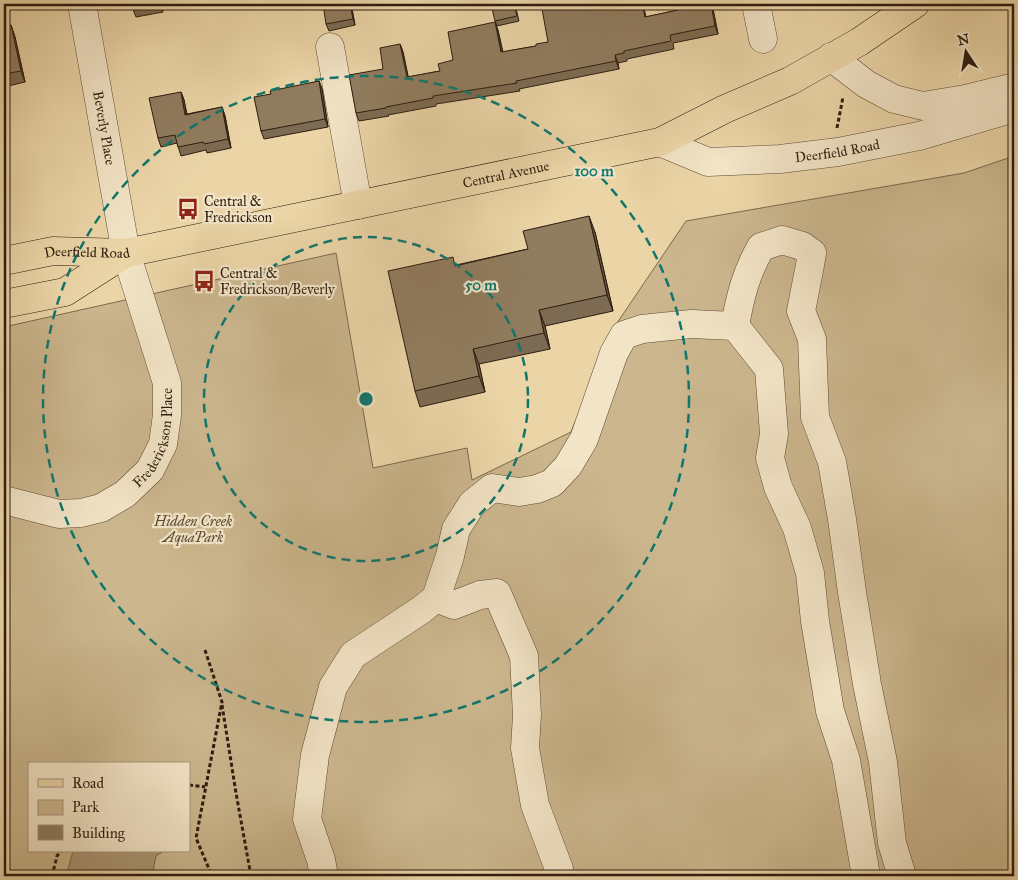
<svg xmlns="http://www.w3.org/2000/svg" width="1018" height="880" font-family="'IM FELL Great Primer',serif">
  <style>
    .green { fill: #cbb68d; stroke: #7c694e; fill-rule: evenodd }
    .water { fill: #aa9674; stroke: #78654c }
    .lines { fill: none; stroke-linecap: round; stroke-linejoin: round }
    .minor-casing { stroke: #5c4a36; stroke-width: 29 }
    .major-casing { stroke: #2d1c10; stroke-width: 29 }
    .path { stroke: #2d1c10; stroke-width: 3; stroke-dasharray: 4 2.5; stroke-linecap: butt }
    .minor { stroke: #f2e4c6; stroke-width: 28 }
    .major { stroke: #ebd5a7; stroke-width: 28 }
    .wall { fill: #7c6b52; stroke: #2d1c10 }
    .shaded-wall { fill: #655742; stroke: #2d1c10 }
    .building { fill: #907c5f; stroke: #2d1c10 }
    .ring { fill: none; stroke: #0f766e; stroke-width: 2.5; stroke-dasharray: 9 6 }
    .labels { text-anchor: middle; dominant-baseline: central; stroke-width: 4.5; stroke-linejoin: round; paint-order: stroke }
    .street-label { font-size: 14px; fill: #2d1c10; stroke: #f2e4c6 }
    .poi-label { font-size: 14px; fill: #2d1c10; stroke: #f2e4c6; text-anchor: start }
    .park-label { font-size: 14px; font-style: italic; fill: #5c4a36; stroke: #f2e4c6 }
    .centre { fill: #0f766e; stroke: #f2e4c6; stroke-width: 2.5 }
    .ring-label { font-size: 15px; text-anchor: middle; font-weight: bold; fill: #0f766e; stroke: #f2e4c6; stroke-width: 4.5; stroke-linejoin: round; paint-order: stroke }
  </style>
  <rect width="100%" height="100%" fill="#ebd5a7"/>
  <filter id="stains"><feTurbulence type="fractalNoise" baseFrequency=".004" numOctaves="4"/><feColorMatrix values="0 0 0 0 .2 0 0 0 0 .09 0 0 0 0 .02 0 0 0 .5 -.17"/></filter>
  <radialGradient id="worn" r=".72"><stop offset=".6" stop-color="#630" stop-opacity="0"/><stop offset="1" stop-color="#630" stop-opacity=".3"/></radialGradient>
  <!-- green -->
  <path class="green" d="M 1014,156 L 1014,876 L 4,876 L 4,327 L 336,253 L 373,468 L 467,448 L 472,480 L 571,432 L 613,329 L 686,221 L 964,173 ZM 29,764 L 189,764 L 189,851 L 29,851 Z"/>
  <!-- water -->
  <path class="water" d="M 73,851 L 164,851 L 156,856 L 152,876 L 66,876 Z"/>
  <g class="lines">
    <!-- minor casing -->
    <g class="minor-casing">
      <g id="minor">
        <path d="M 756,4 L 763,39"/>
        <path d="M 330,47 L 358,205"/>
        <path d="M 831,57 L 866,84 L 894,99 L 923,106 L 965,99 L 1014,87"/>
        <path id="s1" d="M 660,142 L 708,162 L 780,159 L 838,152 L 919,136 L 1014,108"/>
        <path id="s2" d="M 4,500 L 59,514 L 81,513 L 101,508 L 125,494 L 150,470 L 163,444 L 167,415 L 167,383 L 126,253 L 82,4"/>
        <path d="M 436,598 L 450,556 L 456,529 L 472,504 L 492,488 L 519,492 L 537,489 L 552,483 L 568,466 L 584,439 L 614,353 L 624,335 L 642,329 L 691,324 L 735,326"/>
        <path d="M 324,876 L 321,860 L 307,819 L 315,755 L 333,687 L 353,655 L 421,610 L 436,598 L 454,605 L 480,595 L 497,593 L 524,656 L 527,715 L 525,748 L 535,805 L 559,869 L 559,876"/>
        <path d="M 866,876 L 846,760 L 830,711 L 815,621 L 810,573 L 797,528 L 778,487 L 770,458 L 774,434 L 769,369 L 735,326 C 740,297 746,273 761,247 L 782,240 L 802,246 L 812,253 L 810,265 L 801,311 L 812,339 L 815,417 L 832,462 L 842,519 L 852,592 L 867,684 L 883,762 L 892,843 L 902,876"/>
      </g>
    </g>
    <!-- major casing -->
    <g class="major-casing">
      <g id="major">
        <path id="s3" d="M 4,261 L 53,251 L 126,253 L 660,142 L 725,109 L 790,81 L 859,42 L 915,4"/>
        <path d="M 4,304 L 65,292 L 126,253"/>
      </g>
    </g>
    <!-- path -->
    <g class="path">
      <path d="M 837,128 L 843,97"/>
      <path d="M 205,650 L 222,702 L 196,838 L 212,876"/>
      <path d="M 222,705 L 236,793 L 251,876"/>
      <path d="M 189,785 L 205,787"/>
      <path d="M 52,876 L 57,856 L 61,851"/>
    </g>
    <!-- minor -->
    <use href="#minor" class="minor"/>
    <!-- major -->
    <use href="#major" class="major"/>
  </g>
  <!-- wall -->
  <g class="wall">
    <path d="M 131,4 L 162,4 L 163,12 L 136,17 Z"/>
    <path d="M 351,4 L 355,25 L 329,31 L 326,24 Z"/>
    <path d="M 424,4 L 446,4 L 446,5 L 426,9 Z"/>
    <path d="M 515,4 L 519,21 L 497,26 L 495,21 Z"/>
    <path d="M 677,4 L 712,4 L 718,34 L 673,43 L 674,49 L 627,59 L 627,61 L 618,63 L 619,69 L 519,89 L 520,91 L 436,104 L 436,106 L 388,115 L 389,116 L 359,121 L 356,113 L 383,69 L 400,44 L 403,52 L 408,77 L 440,71 L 453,60 L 498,30 L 503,52 L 536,46 L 548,42 L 646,17 L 678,10 Z"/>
    <path d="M 11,25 L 15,37 L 25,82 L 4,87 L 4,27 Z"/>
    <path d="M 319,81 L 322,89 L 328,127 L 264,139 L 261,131 L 271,94 Z"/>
    <path d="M 181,92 L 184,100 L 187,114 L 222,107 L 225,116 L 231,148 L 207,153 L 206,150 L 181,156 L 177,143 L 161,147 L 158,138 Z"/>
    <path d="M 595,232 L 613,311 L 545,326 L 550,349 L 479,364 L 485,392 L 420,407 L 415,391 L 456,265 L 528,249 Z"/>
  </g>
  <!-- shaded-wall -->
  <g class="shaded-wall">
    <path d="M 350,4 L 351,4 L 355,25 L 353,19 Z"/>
    <path d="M 642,4 L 643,4 L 648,25 L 645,17 Z"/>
    <path d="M 711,4 L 712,4 L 718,34 L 715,26 Z"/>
    <path d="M 495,22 L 498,30 L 504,60 L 501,52 Z"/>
    <path d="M 11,25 L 15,37 L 25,82 L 21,71 Z"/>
    <path d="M 400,44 L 403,52 L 410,85 L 407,77 Z"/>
    <path d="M 615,55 L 618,63 L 619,69 L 616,61 Z"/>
    <path d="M 319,81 L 322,89 L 328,127 L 325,119 Z"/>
    <path d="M 181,92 L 184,100 L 188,123 L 185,115 Z"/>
    <path d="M 222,107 L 225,116 L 231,148 L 228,139 Z"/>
    <path d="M 589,216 L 595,232 L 613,311 L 607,295 Z"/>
    <path d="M 539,310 L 545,326 L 550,349 L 544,333 Z"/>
    <path d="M 473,349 L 479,364 L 485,392 L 479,376 Z"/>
  </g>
  <!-- building -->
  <g class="building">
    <path d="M 131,4 L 151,4 L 132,7 Z"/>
    <path d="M 323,4 L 350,4 L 353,19 L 326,24 Z"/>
    <path d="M 491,4 L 514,4 L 517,16 L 495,21 Z"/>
    <path d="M 564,4 L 642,4 L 645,17 L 678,10 L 677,4 L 711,4 L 715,26 L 670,35 L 671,41 L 624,51 L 624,53 L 615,55 L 616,61 L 516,81 L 517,83 L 433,96 L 433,98 L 386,107 L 386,108 L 356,113 L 349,75 L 383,69 L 380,48 L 400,44 L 407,77 L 440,71 L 438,64 L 453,60 L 448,32 L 495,22 L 501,52 L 536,46 L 536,44 L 548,42 L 542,9 Z"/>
    <path d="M 11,25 L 21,71 L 4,74 L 4,27 Z"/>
    <path d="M 319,81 L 325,119 L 261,131 L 254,97 L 271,94 L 270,91 Z"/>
    <path d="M 181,92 L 185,115 L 222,107 L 228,139 L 204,144 L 203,142 L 178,147 L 175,135 L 158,138 L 149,98 Z"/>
    <path d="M 589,216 L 607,295 L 539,310 L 544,333 L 473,349 L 479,376 L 415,391 L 388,271 L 453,257 L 455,266 L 528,249 L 523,231 Z"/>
  </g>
  <!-- distance rings -->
  <g class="ring">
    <circle cx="366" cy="399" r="162"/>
    <circle cx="366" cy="399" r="323"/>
  </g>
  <!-- icons -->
  <defs>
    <g id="bus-bare" transform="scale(1.725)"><path d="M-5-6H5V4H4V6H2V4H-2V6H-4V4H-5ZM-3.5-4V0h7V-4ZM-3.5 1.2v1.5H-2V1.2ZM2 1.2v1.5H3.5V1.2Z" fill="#8f2418" stroke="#f2e4c6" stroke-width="2.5" paint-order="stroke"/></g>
  </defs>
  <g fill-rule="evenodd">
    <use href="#bus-bare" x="188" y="209"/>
    <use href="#bus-bare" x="204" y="281"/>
  </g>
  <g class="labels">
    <!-- street labels -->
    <g class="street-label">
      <text transform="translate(104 128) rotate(80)">Beverly Place</text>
      <text stroke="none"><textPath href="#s1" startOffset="182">Deerfield Road</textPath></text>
      <text stroke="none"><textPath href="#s3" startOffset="511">Central Avenue</textPath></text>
      <text stroke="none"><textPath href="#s3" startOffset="84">Deerfield Road</textPath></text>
      <text stroke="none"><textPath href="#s2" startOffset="194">Frederickson Place</textPath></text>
    </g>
    <!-- poi labels -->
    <g class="poi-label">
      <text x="204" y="201">Central &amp;<tspan x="204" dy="16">Fredrickson</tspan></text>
      <text x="220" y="273">Central &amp;<tspan x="220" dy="16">Fredrickson/Beverly</tspan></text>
    </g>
    <!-- park labels -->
    <g class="park-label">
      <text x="193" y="521">Hidden Creek<tspan x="193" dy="16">AquaPark</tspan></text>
    </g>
  </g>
  <circle cx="366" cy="399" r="8" class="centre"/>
  <g class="ring-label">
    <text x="594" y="176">100 m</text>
    <text x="481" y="290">50 m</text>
  </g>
  <!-- margin -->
  <rect width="1018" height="880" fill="none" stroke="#ebd5a7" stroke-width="20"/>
  <rect x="5" y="5" width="1008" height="870" fill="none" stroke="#2d1c10" stroke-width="2.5"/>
  <rect x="10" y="10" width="998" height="860" fill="none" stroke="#2d1c10"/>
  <!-- legend -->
  <rect x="28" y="762" width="162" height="90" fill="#f2e4c6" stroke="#a3947d"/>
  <rect x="38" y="779" width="25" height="8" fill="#ebd5a7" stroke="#a3947d"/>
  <text x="72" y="788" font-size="15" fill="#2d1c10">Road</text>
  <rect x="38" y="800" width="25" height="15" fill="#cbb68d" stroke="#a3947d"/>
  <text x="72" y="812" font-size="15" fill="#2d1c10">Park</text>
  <rect x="38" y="825" width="25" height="15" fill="#907c5f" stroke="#a3947d"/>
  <text x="72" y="838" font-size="15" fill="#2d1c10">Building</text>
  <!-- north arrow -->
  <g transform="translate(966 52) rotate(348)" stroke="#f2e4c6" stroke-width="4" paint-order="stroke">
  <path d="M0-4L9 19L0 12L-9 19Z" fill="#2d1c10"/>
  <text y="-8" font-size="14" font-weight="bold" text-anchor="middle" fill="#2d1c10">N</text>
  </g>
  <rect width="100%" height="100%" filter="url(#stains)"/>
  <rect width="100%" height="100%" fill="url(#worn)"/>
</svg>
